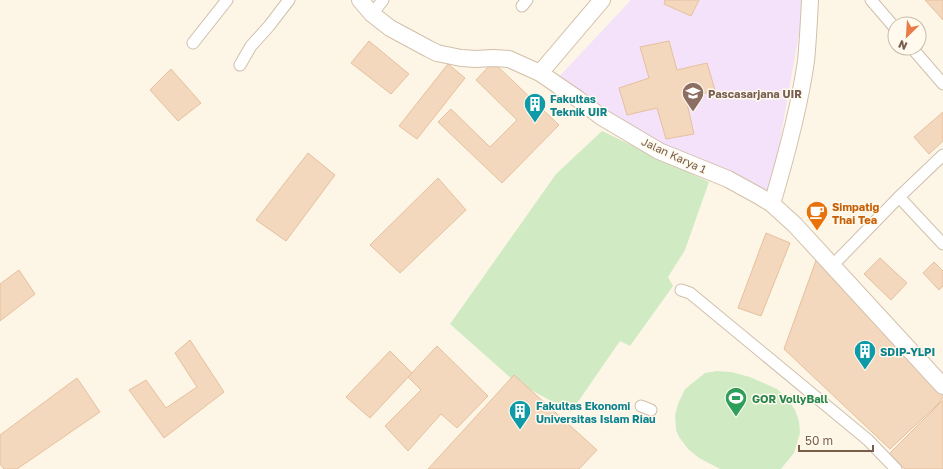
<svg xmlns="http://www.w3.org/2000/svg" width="943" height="469" font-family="'Golos Text',sans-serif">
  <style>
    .education { fill: #f3e2f9 }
    .green { fill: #d0ebc4 }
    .building { fill: #f3d8bd; stroke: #e6c09d }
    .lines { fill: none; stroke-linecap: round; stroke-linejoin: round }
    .street-casing { stroke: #cfbfac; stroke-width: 13 }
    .secondary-casing { stroke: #d2bfa9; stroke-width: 18 }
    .street { stroke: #fff; stroke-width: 11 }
    .secondary { stroke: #fff; stroke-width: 16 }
    .labels { text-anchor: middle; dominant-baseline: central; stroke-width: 3; stroke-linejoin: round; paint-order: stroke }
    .education-label { font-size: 11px; font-weight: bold; fill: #785e54; stroke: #fffaed; text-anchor: start }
    .culture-label { font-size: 11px; font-weight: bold; fill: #0d838f; stroke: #fffaed; text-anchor: start }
    .street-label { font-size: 11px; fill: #775e4a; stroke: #fffaed }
    .food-label { font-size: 11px; font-weight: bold; fill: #c56008; stroke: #fffaed; text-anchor: start }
    .leisure-label { font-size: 11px; font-weight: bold; fill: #27864d; stroke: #fffaed; text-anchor: start }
  </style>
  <rect width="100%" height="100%" fill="#fdf6e6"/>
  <!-- education -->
  <path class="education" d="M 631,0 L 805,0 L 770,197 L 648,145 L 555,81 Z"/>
  <!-- green -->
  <g class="green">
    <path d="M 602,131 L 709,182 L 685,250 L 668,277 L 673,286 L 630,346 L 620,341 L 571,412 L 513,380 L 450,324 L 556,174 Z"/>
    <path d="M 717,371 L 731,372 L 750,377 L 777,389 L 787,398 L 795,410 L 799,421 L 800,433 L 794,453 L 781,469 L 720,469 L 699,458 L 688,449 L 679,437 L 676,430 L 675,415 L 678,404 L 685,389 L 705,373 Z"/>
  </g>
  <!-- building -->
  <g class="building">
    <path d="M 665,0 L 699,0 L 691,16 L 664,4 Z"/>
    <path d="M 925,0 L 943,0 L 943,20 Z"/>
    <path d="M 369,41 L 409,74 L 391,94 L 351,63 Z"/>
    <path d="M 669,41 L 677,70 L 707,63 L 715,90 L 686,99 L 694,134 L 666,139 L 657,108 L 627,115 L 619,88 L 649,78 L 640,47 Z"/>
    <path d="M 493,62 L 559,125 L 502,183 L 438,122 L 451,109 L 490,147 L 517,120 L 476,80 Z"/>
    <path d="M 448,64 L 465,78 L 417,139 L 399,126 Z"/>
    <path d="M 171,69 L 201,103 L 178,121 L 150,90 Z"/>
    <path d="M 943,112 L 943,141 L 929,154 L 914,137 Z"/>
    <path d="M 308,153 L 335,175 L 286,241 L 256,220 Z"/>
    <path d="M 438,178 L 466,210 L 400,273 L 370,245 Z"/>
    <path d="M 766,233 L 790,243 L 761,316 L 738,308 Z"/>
    <path d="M 818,255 L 943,392 L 943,397 L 939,403 L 890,449 L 784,349 Z"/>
    <path d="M 880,258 L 907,283 L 891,300 L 864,274 Z"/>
    <path d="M 934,262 L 943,271 L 943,286 L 939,290 L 923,273 Z"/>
    <path d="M 19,270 L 35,294 L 0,321 L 0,284 Z"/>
    <path d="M 190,340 L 224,392 L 164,438 L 129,390 L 146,380 L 166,408 L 197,387 L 175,353 Z"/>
    <path d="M 437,346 L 488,396 L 457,428 L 441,414 L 408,451 L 385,426 L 421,390 L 408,377 Z"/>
    <path d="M 390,351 L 412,373 L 370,418 L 346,397 Z"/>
    <path d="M 514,375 L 597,450 L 579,469 L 428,469 Z"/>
    <path d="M 77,378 L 100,412 L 17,469 L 4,469 L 0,464 L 0,435 Z"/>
    <path d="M 943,400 L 943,469 L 905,469 L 889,454 Z"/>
  </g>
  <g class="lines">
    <!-- street casing -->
    <g class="street-casing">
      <g id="street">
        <path d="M 871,0 L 895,28"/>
        <path d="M 522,6 L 527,0"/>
        <path d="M 372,14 L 383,0"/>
        <path d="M 193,43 L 227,0"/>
        <path d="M 912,48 L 943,84"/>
        <path d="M 240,65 L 251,46 L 269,26 L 289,0"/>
        <path d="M 899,197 L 943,244"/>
        <path d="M 832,266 L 899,197 L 943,155"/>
        <path d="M 681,290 L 690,293 L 868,440 L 896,469"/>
        <path d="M 641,406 L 651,410"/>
      </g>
    </g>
    <!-- secondary casing -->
    <g class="secondary-casing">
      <g id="secondary">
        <path d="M 360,0 L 372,14 L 390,28 L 429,49 L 437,53 L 461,58 L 476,59 L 493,58 L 509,59 L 540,73 L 578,99 L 600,116 L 659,151 L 728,179 L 759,196 L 772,204 L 795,225 L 943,386"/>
        <path d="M 540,73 L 602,0"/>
        <path d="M 772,204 C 786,157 799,110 806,61 C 808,41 809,20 810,0"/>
      </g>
    </g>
    <!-- street -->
    <use href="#street" class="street"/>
    <!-- secondary -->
    <use href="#secondary" class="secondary"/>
  </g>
  <!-- icons -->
  <defs>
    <g id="university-pin" transform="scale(1.15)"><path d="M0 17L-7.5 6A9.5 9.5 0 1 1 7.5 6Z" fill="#8d6e63" stroke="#fffaed"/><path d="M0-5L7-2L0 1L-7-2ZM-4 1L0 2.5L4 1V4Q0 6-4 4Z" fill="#fff"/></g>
    <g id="building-pin" transform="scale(1.15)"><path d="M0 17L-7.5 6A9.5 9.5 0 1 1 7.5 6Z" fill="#0f9aa8" stroke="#fffaed"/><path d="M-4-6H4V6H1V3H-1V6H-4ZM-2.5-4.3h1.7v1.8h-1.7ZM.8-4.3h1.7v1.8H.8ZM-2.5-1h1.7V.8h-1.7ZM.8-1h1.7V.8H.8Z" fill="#fff"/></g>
    <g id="cafe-pin" transform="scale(1.15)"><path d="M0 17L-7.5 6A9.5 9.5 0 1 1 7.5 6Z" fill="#e8710a" stroke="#fffaed"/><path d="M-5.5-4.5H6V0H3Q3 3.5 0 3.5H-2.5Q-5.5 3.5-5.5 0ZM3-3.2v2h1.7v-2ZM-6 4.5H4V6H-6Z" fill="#fff"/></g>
    <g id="stadium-pin" transform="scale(1.15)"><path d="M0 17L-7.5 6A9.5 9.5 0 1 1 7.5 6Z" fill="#2e9e5b" stroke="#fffaed"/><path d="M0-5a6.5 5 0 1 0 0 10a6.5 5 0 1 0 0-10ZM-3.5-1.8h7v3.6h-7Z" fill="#fff"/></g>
  </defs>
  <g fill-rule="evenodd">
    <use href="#university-pin" x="693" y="93"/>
    <use href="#building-pin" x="535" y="104"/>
    <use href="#cafe-pin" x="817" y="212"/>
    <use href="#building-pin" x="865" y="351"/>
    <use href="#stadium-pin" x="736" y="398"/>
    <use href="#building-pin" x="520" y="411"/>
  </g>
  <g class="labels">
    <!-- education labels -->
    <g class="education-label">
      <text x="708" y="93">Pascasarjana UIR</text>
    </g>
    <!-- culture labels -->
    <g class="culture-label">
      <text x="550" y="98">Fakultas<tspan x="550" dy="13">Teknik UIR</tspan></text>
      <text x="880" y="351">SDIP-YLPI</text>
      <text x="536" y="405">Fakultas Ekonomi<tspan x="536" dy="13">Universitas Islam Riau</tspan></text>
    </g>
    <!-- street labels -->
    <g class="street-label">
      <text transform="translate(674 155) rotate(25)">Jalan Karya 1</text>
    </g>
    <!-- food labels -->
    <g class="food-label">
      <text x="832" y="206">Simpatig<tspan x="832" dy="13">Thai Tea</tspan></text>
    </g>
    <!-- leisure labels -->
    <g class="leisure-label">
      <text x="752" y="398">GOR VollyBall</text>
    </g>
  </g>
  <!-- north arrow -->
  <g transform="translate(907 36) rotate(205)"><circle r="19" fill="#fffaed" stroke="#c9bcac"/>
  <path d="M0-3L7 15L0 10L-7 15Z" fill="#e97c49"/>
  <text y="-6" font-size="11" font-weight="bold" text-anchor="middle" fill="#775e4a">N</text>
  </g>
  <!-- scale -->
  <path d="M799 445v6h74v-6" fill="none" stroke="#775e4a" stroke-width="2"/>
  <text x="805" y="445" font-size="12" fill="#775e4a" stroke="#fffaed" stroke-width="3" paint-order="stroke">50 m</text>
</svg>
